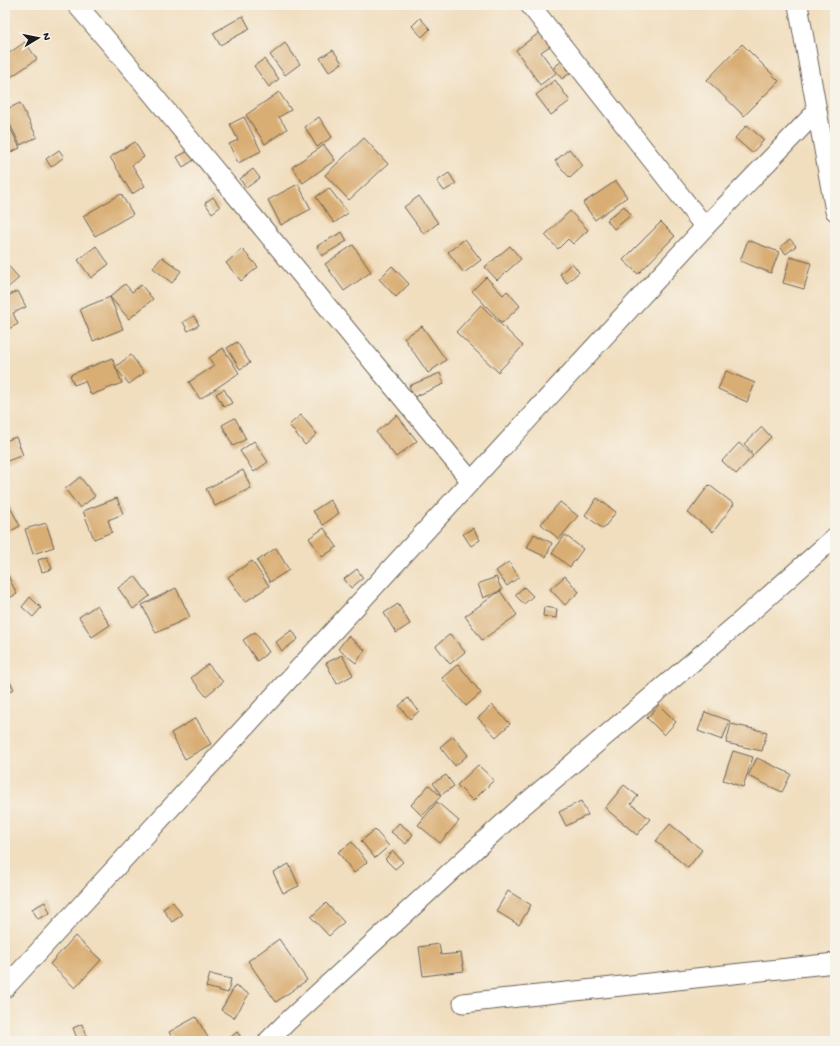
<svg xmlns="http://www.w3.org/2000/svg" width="840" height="1046" font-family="'Gochi Hand',sans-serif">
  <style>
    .building { fill: #d9ae74 }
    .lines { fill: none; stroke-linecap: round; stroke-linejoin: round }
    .minor-casing { stroke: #676055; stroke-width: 21 }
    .minor { stroke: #fff; stroke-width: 19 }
  </style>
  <rect width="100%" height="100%" fill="#f7f3e8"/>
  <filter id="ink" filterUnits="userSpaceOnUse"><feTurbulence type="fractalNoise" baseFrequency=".025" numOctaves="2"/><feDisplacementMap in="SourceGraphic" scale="8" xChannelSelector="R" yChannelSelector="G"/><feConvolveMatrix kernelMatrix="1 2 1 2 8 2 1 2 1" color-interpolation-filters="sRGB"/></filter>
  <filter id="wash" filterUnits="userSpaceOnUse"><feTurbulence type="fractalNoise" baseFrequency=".012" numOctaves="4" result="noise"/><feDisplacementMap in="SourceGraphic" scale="16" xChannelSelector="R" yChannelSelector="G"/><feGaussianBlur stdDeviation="0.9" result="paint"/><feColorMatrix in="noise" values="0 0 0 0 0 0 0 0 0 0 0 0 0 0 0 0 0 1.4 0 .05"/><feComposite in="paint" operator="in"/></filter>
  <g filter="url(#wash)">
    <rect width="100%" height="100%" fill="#f1debf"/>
    <g id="blocks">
      <!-- building -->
      <g class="building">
        <path d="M 243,16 L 250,29 L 220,45 L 213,33 Z"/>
        <path d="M 420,18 L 430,29 L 422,37 L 412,26 Z"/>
        <path d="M 543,30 L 553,44 L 541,52 L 556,73 L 540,85 L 516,50 Z"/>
        <path d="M 25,42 L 37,59 L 5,81 L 5,56 Z"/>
        <path d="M 285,43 L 300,64 L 285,75 L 270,55 Z"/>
        <path d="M 742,44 L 779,81 L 744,116 L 707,80 Z"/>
        <path d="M 333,50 L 342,63 L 329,72 L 320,58 Z"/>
        <path d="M 264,59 L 279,79 L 269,87 L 254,66 Z"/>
        <path d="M 562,61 L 570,73 L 562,79 L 554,67 Z"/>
        <path d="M 555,80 L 570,101 L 551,115 L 536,95 Z"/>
        <path d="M 279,92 L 291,110 L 279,117 L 287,129 L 265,144 L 246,115 Z"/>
        <path d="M 20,103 L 37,137 L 20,145 L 5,114 L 5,110 Z"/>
        <path d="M 244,117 L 261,151 L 238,163 L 229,144 L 238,140 L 230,124 Z"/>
        <path d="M 319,117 L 332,137 L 317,147 L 305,127 Z"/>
        <path d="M 5,118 L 20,148 L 5,155 Z"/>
        <path d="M 747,125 L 764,140 L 752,153 L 735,138 Z"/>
        <path d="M 364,138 L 388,164 L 349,200 L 325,175 Z"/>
        <path d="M 135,142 L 144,157 L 132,165 L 145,186 L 132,194 L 110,157 Z"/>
        <path d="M 324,145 L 335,160 L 303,183 L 292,167 Z"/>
        <path d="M 569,149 L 583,166 L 570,178 L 555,161 Z"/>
        <path d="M 59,150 L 64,157 L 51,167 L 46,159 Z"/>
        <path d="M 188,151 L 194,160 L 183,167 L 177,157 Z"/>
        <path d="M 253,169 L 260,178 L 246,188 L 240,179 Z"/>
        <path d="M 449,173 L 456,184 L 444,191 L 437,181 Z"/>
        <path d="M 616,181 L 627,197 L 595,220 L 583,203 Z"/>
        <path d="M 298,184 L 311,209 L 281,225 L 268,200 Z"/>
        <path d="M 329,188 L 348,213 L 334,223 L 316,197 Z"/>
        <path d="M 121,194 L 133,214 L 95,236 L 83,216 Z"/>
        <path d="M 419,196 L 438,223 L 424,234 L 404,207 Z"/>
        <path d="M 213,197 L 220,207 L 212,213 L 205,203 Z"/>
        <path d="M 624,206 L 631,215 L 614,229 L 607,220 Z"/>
        <path d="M 570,211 L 588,230 L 573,244 L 568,239 L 558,249 L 545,235 Z"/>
        <path d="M 661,222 L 675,236 L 638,274 L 623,260 Z"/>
        <path d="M 342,232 L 347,241 L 322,256 L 317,246 Z"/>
        <path d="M 465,239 L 481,260 L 464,273 L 448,252 Z"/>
        <path d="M 790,239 L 796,246 L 786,254 L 780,247 Z"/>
        <path d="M 748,240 L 779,252 L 771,273 L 740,261 Z"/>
        <path d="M 353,245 L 371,272 L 344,291 L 325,264 Z"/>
        <path d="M 96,246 L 109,264 L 91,278 L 78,260 Z"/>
        <path d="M 510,246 L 521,259 L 497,280 L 485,267 Z"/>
        <path d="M 242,249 L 258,267 L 241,281 L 226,263 Z"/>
        <path d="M 162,257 L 181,271 L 172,283 L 153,268 Z"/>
        <path d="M 790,257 L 811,263 L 804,289 L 783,283 Z"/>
        <path d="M 5,262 L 19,278 L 5,290 Z"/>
        <path d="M 572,263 L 579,272 L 567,283 L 560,274 Z"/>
        <path d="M 392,266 L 409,284 L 396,297 L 379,279 Z"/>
        <path d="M 486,277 L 503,295 L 507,291 L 520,306 L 502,323 L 472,291 Z"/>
        <path d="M 125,284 L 132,292 L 141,285 L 153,299 L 129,319 L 110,297 Z"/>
        <path d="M 18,291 L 26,307 L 13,313 L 18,324 L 5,331 L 5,297 Z"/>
        <path d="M 110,297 L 123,329 L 93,341 L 80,309 Z"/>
        <path d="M 481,305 L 523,346 L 498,372 L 456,332 Z"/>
        <path d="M 194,316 L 199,325 L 188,331 L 183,322 Z"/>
        <path d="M 422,326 L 446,360 L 428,373 L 404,338 Z"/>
        <path d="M 237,342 L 250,363 L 240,369 L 227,348 Z"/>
        <path d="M 223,348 L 239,373 L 200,399 L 189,382 L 214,366 L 209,358 Z"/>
        <path d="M 131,355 L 144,373 L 129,384 L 115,367 Z"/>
        <path d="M 112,358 L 122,383 L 91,395 L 85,381 L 74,385 L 70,375 Z"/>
        <path d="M 726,371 L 755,383 L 747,402 L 718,389 Z"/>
        <path d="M 440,373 L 444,384 L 414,397 L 409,386 Z"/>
        <path d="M 224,389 L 232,403 L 224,407 L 216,394 Z"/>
        <path d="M 301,415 L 317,434 L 305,445 L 289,425 Z"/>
        <path d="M 397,415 L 417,441 L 396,457 L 376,432 Z"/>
        <path d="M 235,418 L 246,439 L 233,446 L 222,425 Z"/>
        <path d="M 762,427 L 771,437 L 754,454 L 744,444 Z"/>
        <path d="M 16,437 L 23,455 L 5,462 L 5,441 Z"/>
        <path d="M 254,441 L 268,462 L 254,472 L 240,451 Z"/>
        <path d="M 739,443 L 753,456 L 736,474 L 722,461 Z"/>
        <path d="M 243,470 L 251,488 L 215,506 L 206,489 Z"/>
        <path d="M 80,477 L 95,496 L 80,508 L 65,489 Z"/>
        <path d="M 709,485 L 734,504 L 713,532 L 688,513 Z"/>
        <path d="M 5,497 L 20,526 L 5,534 Z"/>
        <path d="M 117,498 L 123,514 L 108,520 L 112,532 L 94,539 L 83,511 Z"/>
        <path d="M 597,498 L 616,512 L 603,529 L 585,515 Z"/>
        <path d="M 330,500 L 339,513 L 323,525 L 313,511 Z"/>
        <path d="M 560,502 L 578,516 L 559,539 L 541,524 Z"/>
        <path d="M 46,523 L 54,547 L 33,554 L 25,529 Z"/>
        <path d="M 324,528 L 337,547 L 322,557 L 309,538 Z"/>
        <path d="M 473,528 L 480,540 L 471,546 L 463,534 Z"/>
        <path d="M 534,534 L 552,543 L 546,557 L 527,548 Z"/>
        <path d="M 565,535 L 583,549 L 570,567 L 552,553 Z"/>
        <path d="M 276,548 L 289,570 L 270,582 L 257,561 Z"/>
        <path d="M 47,557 L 52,569 L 42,572 L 38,560 Z"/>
        <path d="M 252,561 L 269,586 L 245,602 L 228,577 Z"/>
        <path d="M 509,562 L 519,577 L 507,586 L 496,571 Z"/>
        <path d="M 357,569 L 363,578 L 351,588 L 344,579 Z"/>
        <path d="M 5,570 L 17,594 L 5,600 Z"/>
        <path d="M 135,576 L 150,596 L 133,609 L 118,588 Z"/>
        <path d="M 565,576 L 579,592 L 565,605 L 550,589 Z"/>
        <path d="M 496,577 L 502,590 L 483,598 L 478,584 Z"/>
        <path d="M 524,587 L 533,596 L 524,604 L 515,595 Z"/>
        <path d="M 176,588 L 190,617 L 156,633 L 142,605 Z"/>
        <path d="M 500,591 L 517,615 L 482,640 L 465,616 Z"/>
        <path d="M 30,597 L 41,608 L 33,617 L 22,607 Z"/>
        <path d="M 398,604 L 410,624 L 396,633 L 384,613 Z"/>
        <path d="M 97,605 L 110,625 L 92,637 L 79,617 Z"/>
        <path d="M 544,607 L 557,609 L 556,618 L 543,616 Z"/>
        <path d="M 292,630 L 298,639 L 282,651 L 276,642 Z"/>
        <path d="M 255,632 L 269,652 L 257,661 L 243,640 Z"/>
        <path d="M 450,634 L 465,652 L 450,664 L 436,646 Z"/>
        <path d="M 348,636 L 365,650 L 356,663 L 338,649 Z"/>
        <path d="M 342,655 L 353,675 L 337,684 L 326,663 Z"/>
        <path d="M 208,664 L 223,682 L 206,696 L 191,678 Z"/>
        <path d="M 458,664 L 481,693 L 466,706 L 442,678 Z"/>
        <path d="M 5,674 L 14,689 L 5,694 Z"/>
        <path d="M 408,698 L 419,711 L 410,719 L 399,706 Z"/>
        <path d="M 492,705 L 510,724 L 496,737 L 478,718 Z"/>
        <path d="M 659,705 L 676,722 L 664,735 L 647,718 Z"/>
        <path d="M 705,712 L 730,721 L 722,740 L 698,731 Z"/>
        <path d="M 196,718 L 211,744 L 185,759 L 171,733 Z"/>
        <path d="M 731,724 L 767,732 L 762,751 L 726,743 Z"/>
        <path d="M 453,736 L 468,755 L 455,766 L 440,747 Z"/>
        <path d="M 733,751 L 753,757 L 743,787 L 723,780 Z"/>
        <path d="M 757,758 L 791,774 L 782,792 L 748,776 Z"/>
        <path d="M 478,765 L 494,780 L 473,801 L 457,785 Z"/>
        <path d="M 446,775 L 454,786 L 441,795 L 433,783 Z"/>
        <path d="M 429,785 L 441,796 L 422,816 L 411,805 Z"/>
        <path d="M 624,785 L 638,796 L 631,804 L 650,819 L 637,835 L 605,808 Z"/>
        <path d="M 581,801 L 588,815 L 566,826 L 559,812 Z"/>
        <path d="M 437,802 L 459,821 L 440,843 L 418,825 Z"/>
        <path d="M 399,823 L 413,834 L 406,844 L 391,832 Z"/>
        <path d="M 670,824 L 702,850 L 688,868 L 656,841 Z"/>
        <path d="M 375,830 L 389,846 L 375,858 L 361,841 Z"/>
        <path d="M 352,842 L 367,862 L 354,873 L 338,852 Z"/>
        <path d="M 393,851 L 403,862 L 395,869 L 385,859 Z"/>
        <path d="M 289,864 L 299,886 L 283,893 L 273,872 Z"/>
        <path d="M 508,891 L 531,905 L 519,925 L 496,911 Z"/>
        <path d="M 45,902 L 50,913 L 38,919 L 32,909 Z"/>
        <path d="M 173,902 L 182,915 L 172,922 L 163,909 Z"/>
        <path d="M 326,903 L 344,922 L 329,936 L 311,917 Z"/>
        <path d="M 75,936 L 101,960 L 75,988 L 50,964 Z"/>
        <path d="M 279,939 L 307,980 L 276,1002 L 248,961 Z"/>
        <path d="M 439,944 L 441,955 L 461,953 L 464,971 L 423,976 L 419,947 Z"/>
        <path d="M 210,974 L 231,979 L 228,993 L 206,987 Z"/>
        <path d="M 235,986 L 249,994 L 234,1018 L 221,1010 Z"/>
        <path d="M 196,1017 L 210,1041 L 174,1041 L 169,1032 Z"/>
        <path d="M 82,1024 L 88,1041 L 78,1041 L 73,1028 Z"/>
        <path d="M 237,1032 L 244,1041 L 226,1041 Z"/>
      </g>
    </g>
  </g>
  <g filter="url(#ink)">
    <use href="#blocks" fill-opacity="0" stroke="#676055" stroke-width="1"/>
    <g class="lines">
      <!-- minor casing -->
      <g class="minor-casing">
        <g id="minor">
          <path d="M 77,5 L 131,68 L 471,481"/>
          <path d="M 530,5 L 705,227"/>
          <path d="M 798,5 L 835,211"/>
          <path d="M 5,988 L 705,227 L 817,111"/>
          <path d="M 463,1003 L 835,963"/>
          <path d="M 268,1041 L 288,1021 L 519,809 L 735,626 L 835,537"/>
        </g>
      </g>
      <!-- minor -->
      <use href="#minor" class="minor"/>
    </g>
  </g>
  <!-- margin -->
  <rect width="840" height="1046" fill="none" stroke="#f7f3e8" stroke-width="20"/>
  <!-- north arrow -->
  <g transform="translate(38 38) rotate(80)" stroke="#f7f3e8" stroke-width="3" paint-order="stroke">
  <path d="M0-3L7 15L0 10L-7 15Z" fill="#1c1c1c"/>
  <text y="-6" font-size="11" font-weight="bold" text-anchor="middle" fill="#1c1c1c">N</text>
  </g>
</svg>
